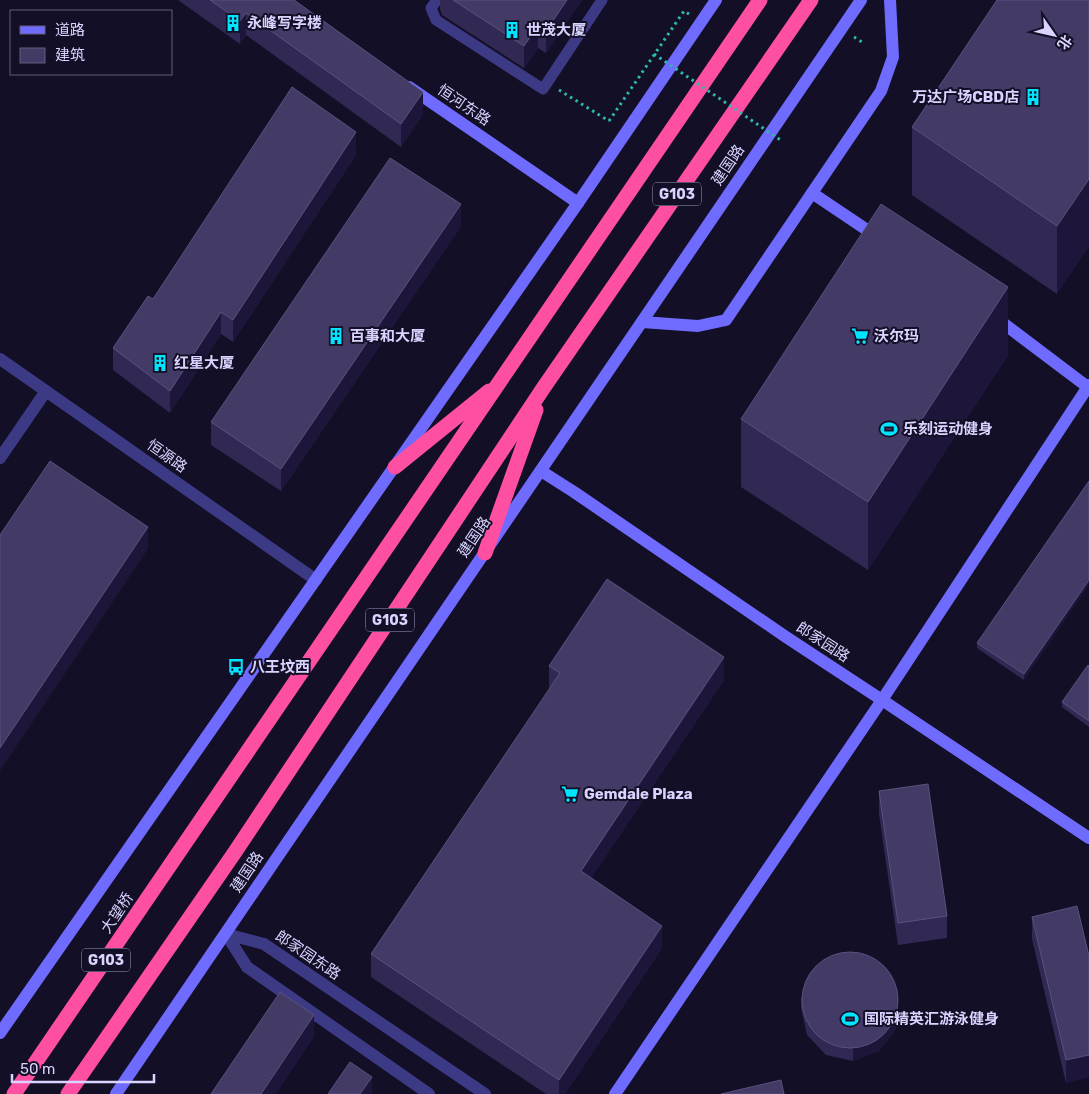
<svg xmlns="http://www.w3.org/2000/svg" width="1089" height="1094" font-family="Rubik,'Noto Sans SC',sans-serif">
  <style>
    .lines { fill: none; stroke-linecap: round; stroke-linejoin: round }
    .path { stroke: #2fb8b0; stroke-width: 3; stroke-dasharray: 2.5 4; stroke-linecap: butt }
    .lane { stroke: #3d3a85; stroke-width: 11 }
    .street { stroke: #3d3a85; stroke-width: 12 }
    .secondary { stroke: #6f6bff; stroke-width: 12 }
    .highway { stroke: #ff4fa3; stroke-width: 15 }
    .path-bridge { stroke: #2fb8b0; stroke-width: 3; stroke-dasharray: 2.5 4; stroke-linecap: butt }
    .wall { fill: #312854 }
    .shaded-wall { fill: #1d163a }
    .building { fill: #433a66; stroke: #5a527e }
    .labels { text-anchor: middle; dominant-baseline: central; stroke-width: 4; stroke-linejoin: round; paint-order: stroke }
    .shield { fill: #130f26; stroke: #9e99be; stroke-width: 1 }
    .shield-label { font-size: 14px; font-weight: bold; fill: #d9d4ff }
    .poi-label { font-size: 15px; font-weight: bold; fill: #d9d4ff; stroke: #130f26; text-anchor: start }
    .street-label { font-size: 15px; fill: #d9d4ff; stroke: #130f26 }
  </style>
  <rect width="100%" height="100%" fill="#130f26"/>
  <g class="lines">
    <!-- path -->
    <g class="path">
      <path d="M 854,37 L 862,42"/>
      <path d="M 559,90 L 609,121"/>
      <path d="M 609,121 L 684,11 L 689,14"/>
    </g>
    <!-- lane -->
    <path class="lane" d="M 437,0 L 431,8 L 436,20 L 543,89 L 602,0"/>
    <!-- street -->
    <g class="street">
      <path d="M 0,359 L 316,580"/>
      <path d="M 0,458 L 46,391"/>
      <path d="M 226,934 L 264,944 L 485,1094"/>
      <path d="M 226,934 L 247,967 L 429,1094"/>
    </g>
    <!-- secondary -->
    <g class="secondary">
      <path d="M 409,87 L 578,203"/>
      <path d="M 812,193 L 879,238"/>
      <path d="M 995,317 L 1089,388"/>
      <path d="M 642,322 L 698,326 L 726,320 L 881,91 L 893,57 L 890,0"/>
      <path d="M 541,471 L 574,492 L 786,637 L 882,700 L 1089,838"/>
      <path d="M 0,1033 L 578,203 L 716,0"/>
      <path d="M 116,1094 L 861,0"/>
      <path d="M 615,1094 L 882,700 L 1089,385"/>
    </g>
    <!-- highway -->
    <g class="highway">
      <path d="M 395,467 L 489,391"/>
      <path d="M 485,553 L 536,410"/>
      <path d="M 14,1094 L 760,0"/>
      <path d="M 68,1094 L 235,852 L 544,387 L 811,0"/>
    </g>
    <!-- path-bridge -->
    <path class="path-bridge" d="M 654,54 L 782,141"/>
  </g>
  <!-- wall -->
  <g class="wall">
    <path d="M 178,0 L 294,0 L 423,114 L 401,147 L 246,35 L 240,44 Z"/>
    <path d="M 440,0 L 582,0 L 546,53 L 538,48 L 524,68 L 442,15 L 440,9 Z"/>
    <path d="M 1089,0 L 1057,294 L 912,195 L 912,127 Z"/>
    <path d="M 356,155 L 233,342 L 221,334 L 170,413 L 113,370 L 113,348 L 153,299 Z"/>
    <path d="M 461,226 L 281,491 L 211,445 L 211,422 Z"/>
    <path d="M 1008,355 L 868,570 L 741,487 L 741,419 Z"/>
    <path d="M 1089,481 L 1024,680 L 977,648 L 977,643 Z"/>
    <path d="M 549,666 L 724,680 L 591,878 L 662,948 L 565,1094 L 546,1094 L 371,977 L 371,954 L 550,689 L 549,688 Z"/>
    <path d="M 1089,666 L 1089,727 L 1062,707 L 1062,702 Z"/>
    <path d="M 879,791 L 947,916 L 947,938 L 898,945 L 879,814 Z"/>
    <path d="M 1032,917 L 1089,956 L 1089,1077 L 1066,1083 L 1032,939 Z"/>
    <path d="M 801,997 L 898,1002 L 896,1029 L 879,1051 L 853,1061 L 826,1055 L 807,1035 L 801,1008 Z"/>
  </g>
  <!-- shaded-wall -->
  <g class="shaded-wall">
    <path d="M 567,0 L 582,0 L 546,53 L 546,31 Z"/>
    <path d="M 246,13 L 246,35 L 240,44 L 240,21 Z"/>
    <path d="M 538,26 L 538,48 L 524,68 L 524,46 Z"/>
    <path d="M 423,92 L 423,114 L 401,147 L 401,124 Z"/>
    <path d="M 356,132 L 356,155 L 233,342 L 233,320 Z"/>
    <path d="M 1089,179 L 1089,247 L 1057,294 L 1057,226 Z"/>
    <path d="M 461,204 L 461,226 L 281,491 L 281,469 Z"/>
    <path d="M 1008,287 L 1008,355 L 868,570 L 868,502 Z"/>
    <path d="M 221,312 L 221,334 L 170,413 L 170,391 Z"/>
    <path d="M 148,527 L 148,549 L 0,771 L 0,748 Z"/>
    <path d="M 1089,580 L 1089,585 L 1024,680 L 1024,674 Z"/>
    <path d="M 724,657 L 724,680 L 581,893 L 581,871 Z"/>
    <path d="M 662,926 L 662,948 L 565,1094 L 559,1094 L 559,1080 Z"/>
    <path d="M 898,990 L 896,1029 L 879,1051 L 853,1061 L 853,1049 Z"/>
    <path d="M 314,1015 L 314,1037 L 276,1094 L 261,1094 Z"/>
    <path d="M 1089,1055 L 1089,1077 L 1066,1083 L 1066,1060 Z"/>
    <path d="M 372,1077 L 372,1094 L 360,1094 Z"/>
  </g>
  <!-- building -->
  <g class="building">
    <path d="M 210,0 L 294,0 L 423,92 L 401,124 L 246,13 L 240,21 Z"/>
    <path d="M 453,0 L 567,0 L 546,31 L 538,26 L 524,46 Z"/>
    <path d="M 997,0 L 1089,0 L 1089,179 L 1057,226 L 912,127 Z"/>
    <path d="M 292,87 L 356,132 L 233,320 L 221,312 L 170,391 L 113,348 L 148,296 L 153,299 Z"/>
    <path d="M 390,158 L 461,204 L 281,469 L 211,422 Z"/>
    <path d="M 881,204 L 1008,287 L 868,502 L 741,419 Z"/>
    <path d="M 50,461 L 148,527 L 0,748 L 0,535 Z"/>
    <path d="M 1089,481 L 1089,580 L 1024,674 L 977,643 Z"/>
    <path d="M 607,579 L 724,657 L 581,871 L 662,926 L 559,1080 L 371,954 L 560,673 L 549,666 Z"/>
    <path d="M 1088,665 L 1089,666 L 1089,721 L 1062,702 Z"/>
    <path d="M 928,784 L 947,916 L 898,923 L 879,791 Z"/>
    <path d="M 1077,906 L 1089,956 L 1089,1055 L 1066,1060 L 1032,917 Z"/>
    <circle cx="850" cy="1000" r="48"/>
    <path d="M 280,992 L 314,1015 L 261,1094 L 211,1094 Z"/>
    <path d="M 350,1062 L 372,1077 L 360,1094 L 328,1094 Z"/>
    <path d="M 781,1080 L 784,1094 L 721,1094 Z"/>
  </g>
  <!-- icons -->
  <defs>
    <g id="building-bare" transform="scale(1.35)"><path d="M-4-6H4V6H1V3H-1V6H-4ZM-2.5-4.3h1.7v1.8h-1.7ZM.8-4.3h1.7v1.8H.8ZM-2.5-1h1.7V.8h-1.7ZM.8-1h1.7V.8H.8Z" fill="#00e5ff" stroke="#130f26" stroke-width="2.5" paint-order="stroke"/></g>
    <g id="supermarket-bare" transform="scale(1.35)"><path d="M-6-5.5h2.5l.6 2H6L4.5 2H-2.5L-4.4-4H-6ZM-1.5 3.2a1.3 1.3 0 1 0 .1 0ZM3 3.2a1.3 1.3 0 1 0 .1 0Z" fill="#00e5ff" stroke="#130f26" stroke-width="2.5" paint-order="stroke"/></g>
    <g id="stadium-bare" transform="scale(1.35)"><path d="M0-5a6.5 5 0 1 0 0 10a6.5 5 0 1 0 0-10ZM-3.5-1.8h7v3.6h-7Z" fill="#00e5ff" stroke="#130f26" stroke-width="2.5" paint-order="stroke"/></g>
    <g id="bus-bare" transform="scale(1.35)"><path d="M-5-6H5V4H4V6H2V4H-2V6H-4V4H-5ZM-3.5-4V0h7V-4ZM-3.5 1.2v1.5H-2V1.2ZM2 1.2v1.5H3.5V1.2Z" fill="#00e5ff" stroke="#130f26" stroke-width="2.5" paint-order="stroke"/></g>
  </defs>
  <g fill-rule="evenodd">
    <use href="#building-bare" x="233" y="23"/>
    <use href="#building-bare" x="512" y="30"/>
    <use href="#building-bare" x="1033" y="97"/>
    <use href="#building-bare" x="336" y="336"/>
    <use href="#supermarket-bare" x="860" y="336"/>
    <use href="#building-bare" x="160" y="363"/>
    <use href="#stadium-bare" x="889" y="429"/>
    <use href="#bus-bare" x="236" y="667"/>
    <use href="#supermarket-bare" x="570" y="794"/>
    <use href="#stadium-bare" x="850" y="1019"/>
  </g>
  <g class="labels">
    <!-- shield labels -->
    <g class="shield">
      <rect x="653" y="182.5" width="48" height="23" rx="4"/>
      <rect x="366" y="608.5" width="48" height="23" rx="4"/>
      <rect x="82" y="948.5" width="48" height="23" rx="4"/>
    </g>
    <g class="shield-label">
      <text x="677" y="194">G103</text>
      <text x="390" y="620">G103</text>
      <text x="106" y="960">G103</text>
    </g>
    <!-- poi labels -->
    <g class="poi-label">
      <text x="247" y="23">永峰写字楼</text>
      <text x="526" y="30">世茂大厦</text>
      <text x="1019" y="97" text-anchor="end">万达广场CBD店</text>
      <text x="350" y="336">百事和大厦</text>
      <text x="874" y="336">沃尔玛</text>
      <text x="174" y="363">红星大厦</text>
      <text x="903" y="429">乐刻运动健身</text>
      <text x="250" y="667">八王坟西</text>
      <text x="584" y="794">Gemdale Plaza</text>
      <text x="864" y="1019">国际精英汇游泳健身</text>
    </g>
    <!-- street labels -->
    <g class="street-label">
      <text transform="translate(464 105) rotate(34)">恒河东路</text>
      <text transform="translate(728 165) rotate(-56)">建国路</text>
      <text transform="translate(167 456) rotate(35)">恒源路</text>
      <text transform="translate(474 537) rotate(-56)">建国路</text>
      <text transform="translate(823 642) rotate(33)">郎家园路</text>
      <text transform="translate(247 872) rotate(-56)">建国路</text>
      <text transform="translate(117 913) rotate(-56)">大望桥</text>
      <text transform="translate(308 955) rotate(34)">郎家园东路</text>
    </g>
  </g>
  <!-- legend -->
  <rect x="10" y="10" width="162" height="65" fill="#130f26" stroke="#625e7d"/>
  <rect x="20" y="26" width="25" height="8" fill="#6f6bff" stroke="#625e7d"/>
  <text x="55" y="35" font-size="15" fill="#d9d4ff">道路</text>
  <rect x="20" y="48" width="25" height="15" fill="#433a66" stroke="#625e7d"/>
  <text x="55" y="60" font-size="15" fill="#d9d4ff">建筑</text>
  <!-- north arrow -->
  <g transform="translate(1054 35) rotate(124)" stroke="#130f26" stroke-width="4" paint-order="stroke">
  <path d="M0-4L9 19L0 12L-9 19Z" fill="#d9d4ff"/>
  <text y="-8" font-size="14" font-weight="bold" text-anchor="middle" fill="#d9d4ff">北</text>
  </g>
  <!-- scale -->
  <path d="M12 1074v8h142v-8" fill="none" stroke="#d9d4ff" stroke-width="2.5"/>
  <text x="20" y="1074" font-size="15" fill="#d9d4ff" stroke="#130f26" stroke-width="4" paint-order="stroke">50 m</text>
</svg>
